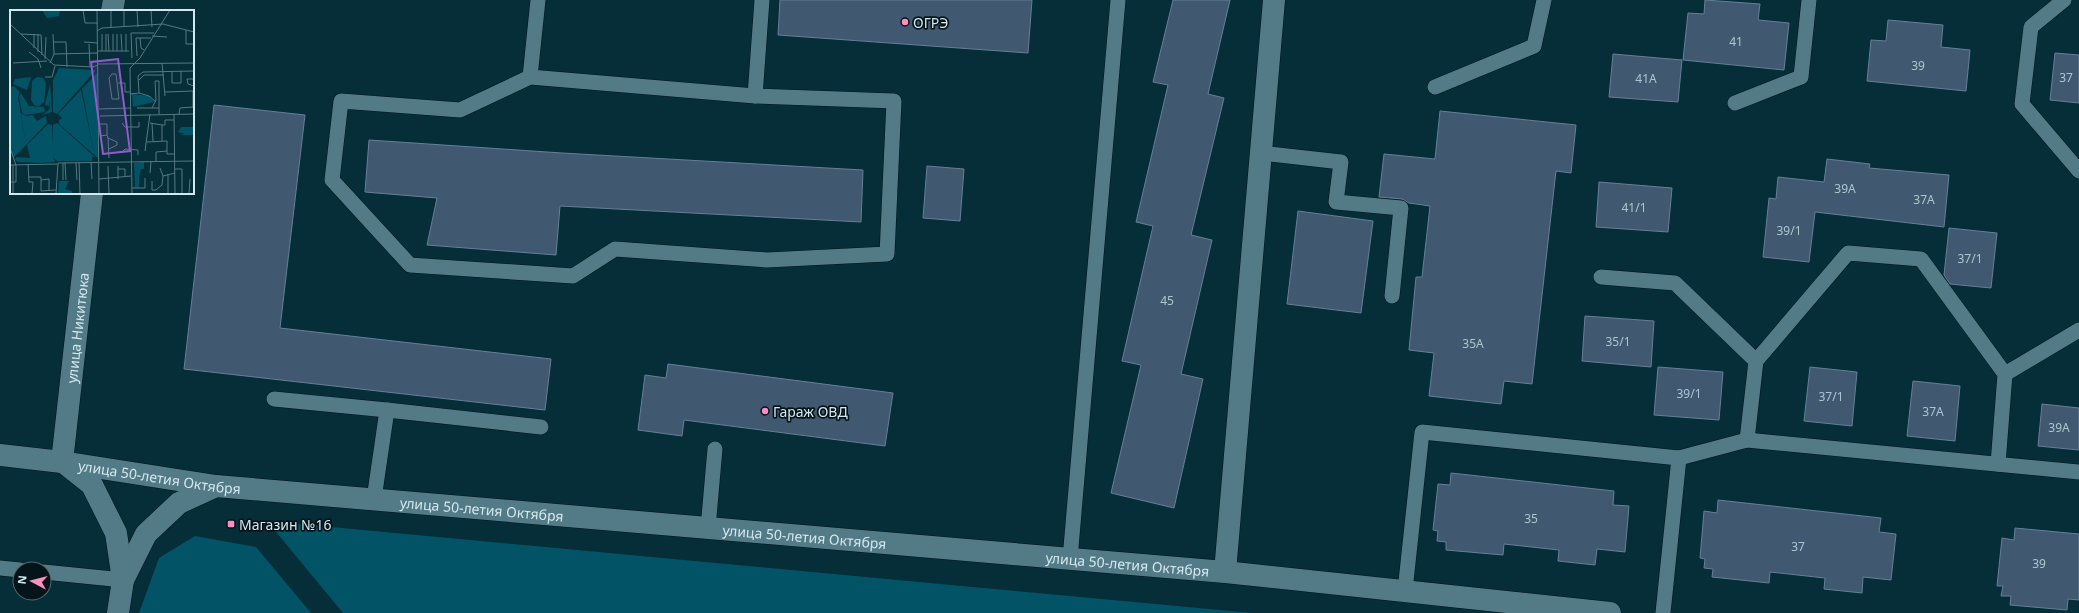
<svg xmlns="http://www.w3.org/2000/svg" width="2079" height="613" font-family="'Noto Sans',sans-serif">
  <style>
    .green { fill: #025366 }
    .building { fill: #415970; stroke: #657f97 }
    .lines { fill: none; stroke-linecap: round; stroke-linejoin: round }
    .lane-casing { stroke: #00151d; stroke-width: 16 }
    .street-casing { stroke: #00151d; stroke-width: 23 }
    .lane { stroke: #537a87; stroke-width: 15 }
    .street { stroke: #537a87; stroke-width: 22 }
    .poi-dot { fill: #fe8ebd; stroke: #051419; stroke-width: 1.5 }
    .labels { text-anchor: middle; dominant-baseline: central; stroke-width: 3.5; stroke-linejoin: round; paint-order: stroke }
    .number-label { font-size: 12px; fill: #aec4ce }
    .poi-label { font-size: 14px; fill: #d3e7ee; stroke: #051419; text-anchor: start }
    .street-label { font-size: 14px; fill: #d3e7ee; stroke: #051419 }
    .inset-road { fill: none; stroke: #577881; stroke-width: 1 }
    .view { fill: #915bcb; fill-opacity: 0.15; stroke: #915bcb; stroke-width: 2 }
    .inset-edge { fill: none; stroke: #d3e7ee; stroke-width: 2 }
  </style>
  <rect width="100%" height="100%" fill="#052e39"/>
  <!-- green -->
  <g class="green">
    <path d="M 267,521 L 1252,613 L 343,613 Z"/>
    <path d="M 195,536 L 256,547 L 311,613 L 139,613 L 159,558 Z"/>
  </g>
  <!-- building -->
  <g class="building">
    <path d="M 780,0 L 1032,0 L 1028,53 L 778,35 Z"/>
    <path d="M 1173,0 L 1230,0 L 1208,94 L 1224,98 L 1191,235 L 1212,240 L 1181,374 L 1203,379 L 1174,508 L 1111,493 L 1141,365 L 1122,361 L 1153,226 L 1136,222 L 1168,85 L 1153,82 Z"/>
    <path d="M 1705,0 L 1760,4 L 1758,20 L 1789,23 L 1784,70 L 1683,60 L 1688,13 L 1704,14 Z"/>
    <path d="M 1888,20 L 1943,25 L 1941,47 L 1970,50 L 1966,91 L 1867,81 L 1871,40 L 1886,41 Z"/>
    <path d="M 2055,53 L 2079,55 L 2079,103 L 2050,100 Z"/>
    <path d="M 1613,54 L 1682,60 L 1678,102 L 1609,97 Z"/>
    <path d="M 214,105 L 305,115 L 280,328 L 551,359 L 545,410 L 184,369 Z"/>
    <path d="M 1440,111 L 1576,125 L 1571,173 L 1556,171 L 1532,384 L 1504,381 L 1501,404 L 1429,396 L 1434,353 L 1409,350 L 1416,277 L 1422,277 L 1430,206 L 1409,203 L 1402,199 L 1379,197 L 1384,154 L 1435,159 Z"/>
    <path d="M 369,140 L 562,153 L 863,170 L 861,222 L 560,206 L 556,255 L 427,245 L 437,198 L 365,192 Z"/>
    <path d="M 1827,159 L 1870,164 L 1869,168 L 1949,175 L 1944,227 L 1815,212 L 1809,262 L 1763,257 L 1769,198 L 1776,199 L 1778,177 L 1824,182 Z"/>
    <path d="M 927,166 L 964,169 L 960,221 L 923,218 Z"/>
    <path d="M 1599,182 L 1672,188 L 1668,232 L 1596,227 Z"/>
    <path d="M 1298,211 L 1373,221 L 1361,313 L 1287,304 Z"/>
    <path d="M 1949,228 L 1997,233 L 1991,288 L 1950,284 L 1944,275 Z"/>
    <path d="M 1585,316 L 1654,321 L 1651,367 L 1582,361 Z"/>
    <path d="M 668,364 L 893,393 L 885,446 L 684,420 L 682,436 L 638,430 L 645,375 L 666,378 Z"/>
    <path d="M 1658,367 L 1723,372 L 1719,420 L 1654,415 Z"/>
    <path d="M 1810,367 L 1857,372 L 1852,426 L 1804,421 Z"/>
    <path d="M 1913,381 L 1960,386 L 1955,441 L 1907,436 Z"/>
    <path d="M 2042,404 L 2079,408 L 2079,450 L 2038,446 Z"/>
    <path d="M 1451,473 L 1614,491 L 1613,505 L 1629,506 L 1625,552 L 1597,549 L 1595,565 L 1558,561 L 1559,550 L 1504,544 L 1503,555 L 1446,550 L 1446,542 L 1437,541 L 1438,531 L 1433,530 L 1438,484 L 1450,485 Z"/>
    <path d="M 1718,500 L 1881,518 L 1879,532 L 1896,534 L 1891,580 L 1863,577 L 1862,593 L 1824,589 L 1825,578 L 1770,572 L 1769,583 L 1712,577 L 1713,569 L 1704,568 L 1705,559 L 1700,558 L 1704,511 L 1717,513 Z"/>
    <path d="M 2015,528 L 2079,534 L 2079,600 L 2068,599 L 2067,610 L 2010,605 L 2011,596 L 2001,596 L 2003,586 L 1997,586 L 2002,538 L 2014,540 Z"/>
  </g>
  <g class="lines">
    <!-- lane casing -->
    <g class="lane-casing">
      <g id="lane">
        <path d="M 2064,0 L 2031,27 L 2022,104 L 2079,171"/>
        <path d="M 530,77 L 755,96 L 894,101 L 887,254 L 767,260 L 615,249 L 573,276 L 410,265 L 332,180 L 341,101 L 460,110 Z"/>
        <path d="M 530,77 L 538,0"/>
        <path d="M 1435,87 L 1534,46 L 1544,0"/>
        <path d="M 755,96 L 762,0"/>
        <path d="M 1735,103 L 1801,77 L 1809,0"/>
        <path d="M 1261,153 L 1341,162 L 1336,202 L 1401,208 L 1392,296"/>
        <path d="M 1601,277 L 1675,283 L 1756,361"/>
        <path d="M 2005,374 L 2079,330"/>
        <path d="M 274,399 L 387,410 L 374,499"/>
        <path d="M 387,410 L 541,427"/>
        <path d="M 1747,440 L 1756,361 L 1848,253 L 1921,259 L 2005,374 L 1998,464"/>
        <path d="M 708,528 L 715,449"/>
        <path d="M 1070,559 L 1118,0"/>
        <path d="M 0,568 L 20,570"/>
        <path d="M 44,572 L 123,580"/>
        <path d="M 1405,591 L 1422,432 L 1679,458"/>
        <path d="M 1663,613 L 1679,458 L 1747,440 L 2079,472"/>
      </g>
    </g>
    <!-- street casing -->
    <g class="street-casing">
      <g id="street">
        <path d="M 112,11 L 114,0"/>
        <path id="s1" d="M 0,455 L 62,462 L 216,486 L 1225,572 L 1610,613"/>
        <path id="s2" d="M 62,462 L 92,193"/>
        <path d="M 63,462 L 92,485 L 116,533 L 123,580 L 118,613"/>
        <path d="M 1225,572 L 1274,0"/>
        <path d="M 123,580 L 146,534 L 179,503 L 216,486"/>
      </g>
    </g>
    <!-- lane -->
    <use href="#lane" class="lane"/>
    <!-- street -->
    <use href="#street" class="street"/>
  </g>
  <!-- markers -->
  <g class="poi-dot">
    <circle cx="905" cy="22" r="4"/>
    <circle cx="765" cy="411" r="4"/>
    <rect x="227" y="520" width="8" height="8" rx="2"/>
  </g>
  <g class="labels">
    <!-- number labels -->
    <g class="number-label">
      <text x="1736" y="41">41</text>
      <text x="1918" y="65">39</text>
      <text x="2066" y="77">37</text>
      <text x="1646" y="78">41А</text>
      <text x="1845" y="188">39А</text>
      <text x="1924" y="199">37А</text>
      <text x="1634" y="207">41/1</text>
      <text x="1789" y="230">39/1</text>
      <text x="1970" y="258">37/1</text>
      <text x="1167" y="300">45</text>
      <text x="1618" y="341">35/1</text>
      <text x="1473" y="343">35А</text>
      <text x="1689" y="393">39/1</text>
      <text x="1831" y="396">37/1</text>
      <text x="1933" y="411">37А</text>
      <text x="2059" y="427">39А</text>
      <text x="1531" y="518">35</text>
      <text x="1798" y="546">37</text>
      <text x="2039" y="563">39</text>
    </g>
    <!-- poi labels -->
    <g class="poi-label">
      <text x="913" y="22">ОГРЭ</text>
      <text x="773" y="411">Гараж ОВД</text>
      <text x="239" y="524">Магазин №16</text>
    </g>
    <!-- street labels -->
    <g class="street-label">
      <text stroke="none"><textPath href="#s2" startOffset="135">улица Никитюка</textPath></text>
      <text stroke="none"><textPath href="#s1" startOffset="161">улица 50-летия Октября</textPath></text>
      <text stroke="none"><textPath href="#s1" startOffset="485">улица 50-летия Октября</textPath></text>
      <text stroke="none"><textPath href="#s1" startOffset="809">улица 50-летия Октября</textPath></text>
      <text stroke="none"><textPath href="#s1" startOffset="1133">улица 50-летия Октября</textPath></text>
    </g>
  </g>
  <!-- overview -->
  <g transform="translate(10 10)">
    <rect width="184" height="184" fill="#052e39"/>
    <path d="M 32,0 L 50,0 L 49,6 L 37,8 ZM 49,58 L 86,60 L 47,104 L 43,102 L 43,70 ZM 87,63 L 88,148 L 49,114 L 49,110 L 52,108 L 48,104 L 71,80 L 84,143 L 72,79 ZM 21,67 L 17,80 L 3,74 L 5,69 ZM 27,67 L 33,68 L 36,73 L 34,92 L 29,96 L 24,95 L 21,90 L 22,71 ZM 40,74 L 42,102 L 32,105 L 40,99 L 40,91 L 39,96 L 35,95 ZM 4,76 L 10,82 L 8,87 L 16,135 L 3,148 L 0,134 L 0,77 ZM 11,83 L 19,96 L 34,97 L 35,102 L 15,105 L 12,102 L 9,87 ZM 122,84 L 139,86 L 144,92 L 123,97 ZM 11,103 L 16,106 L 23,105 L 27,111 L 36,106 L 37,113 L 16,135 ZM 47,113 L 85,147 L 82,147 L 82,151 L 47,151 L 43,147 L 45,152 L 31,153 L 8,152 L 5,150 L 6,147 L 20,148 L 17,135 L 38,114 L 42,115 L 43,134 L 43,115 ZM 171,117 L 184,117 L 184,125 L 168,125 L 175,124 L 168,122 ZM 134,152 L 134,159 L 131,159 L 129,166 L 129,177 L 125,178 L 124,153 ZM 49,171 L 59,171 L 55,179 L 62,181 L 62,184 L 48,184 Z" fill="#025366"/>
    <path class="inset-road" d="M 73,0 L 75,13 L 88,13M 87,0 L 89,184M 114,0 L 114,17M 127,0 L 128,17M 141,0 L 142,17M 0,14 L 44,55 L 83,57 L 88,55M 101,18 L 101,0M 176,20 L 176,34 L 184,34M 87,21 L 92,18 L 153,14 L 184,22M 11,24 L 31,25 L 32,45M 28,24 L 28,42M 92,24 L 92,41M 96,24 L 96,41M 98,24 L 99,41M 103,24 L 103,41M 107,24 L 107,41M 111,24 L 112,41M 116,24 L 116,41M 142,26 L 157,27M 130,28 L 131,38 L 134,40M 44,32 L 56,32 L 57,57M 74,32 L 88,33M 79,34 L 80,57M 24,38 L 24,24M 88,41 L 119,41M 19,42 L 28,49 L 31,58M 44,44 L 88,43M 127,46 L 126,28 L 141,28M 122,48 L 121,23 L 144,23M 35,49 L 36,27M 3,53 L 37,51M 40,53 L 44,44 L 43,24M 152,53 L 155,86M 88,54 L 184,53M 162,61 L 162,73 L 171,73 L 171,61M 102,64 L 106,64 L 109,89 L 102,89 L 99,68 ZM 35,67 L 42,67 L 45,56M 184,69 L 177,69 L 178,74 L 184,76M 129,70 L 134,65 L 154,65M 149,71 L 149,104M 108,73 L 115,73 L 115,82 L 120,82M 155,82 L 183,81 L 183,97M 129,83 L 139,86 L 146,92M 120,84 L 129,83 L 128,66 L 133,62 L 184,61M 127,98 L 149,98M 142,98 L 146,90 L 145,71 L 149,71M 89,99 L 120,98M 164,104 L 165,184M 169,104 L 170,98 L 183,97M 90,106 L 184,104M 112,113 L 115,117 L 129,117 L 129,112M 140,113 L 152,115 L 152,131M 142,113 L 143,131M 90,114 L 97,114 L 97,125M 152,115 L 155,115 L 155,110 L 164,110M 90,126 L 97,125 L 98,128 L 99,148M 98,128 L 107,132 L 107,135 L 99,139M 137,132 L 157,131 L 157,144 L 165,144M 0,138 L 6,155 L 6,172 L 0,172M 135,141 L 140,104M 111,143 L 115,139 L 128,140 L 128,145M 146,151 L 146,142 L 157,141M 69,152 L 70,184M 81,152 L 82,169M 53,153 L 53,170M 55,153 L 56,170M 66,153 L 67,170M 18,154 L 19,172 L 23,172 L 22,184M 0,155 L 47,154M 3,155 L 3,184M 98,156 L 99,184M 108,156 L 108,169M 150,158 L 153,166 L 165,163M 108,159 L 115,159 L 115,166M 165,159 L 172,159 L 172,184M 140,163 L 141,151M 158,164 L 158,184M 19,167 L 31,167 L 31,181 L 46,180M 89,169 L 121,166M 31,170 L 39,169 L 39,180M 142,171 L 142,180 L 146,180 L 152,175 L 153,166M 122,178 L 135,178 L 135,168M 46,184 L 48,153 L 184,151M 122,184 L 120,58 L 130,48 L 160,0M 179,184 L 180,169"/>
    <path class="view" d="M 108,49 L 120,141 L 93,144 L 81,52 Z"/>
    <rect width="184" height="184" class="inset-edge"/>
  </g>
  <!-- north arrow -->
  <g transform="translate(32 581) rotate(277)"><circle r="19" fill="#051419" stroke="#57686e"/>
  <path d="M0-3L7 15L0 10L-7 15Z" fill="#fe8ebd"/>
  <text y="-6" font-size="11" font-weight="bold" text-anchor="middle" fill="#d3e7ee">N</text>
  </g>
</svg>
